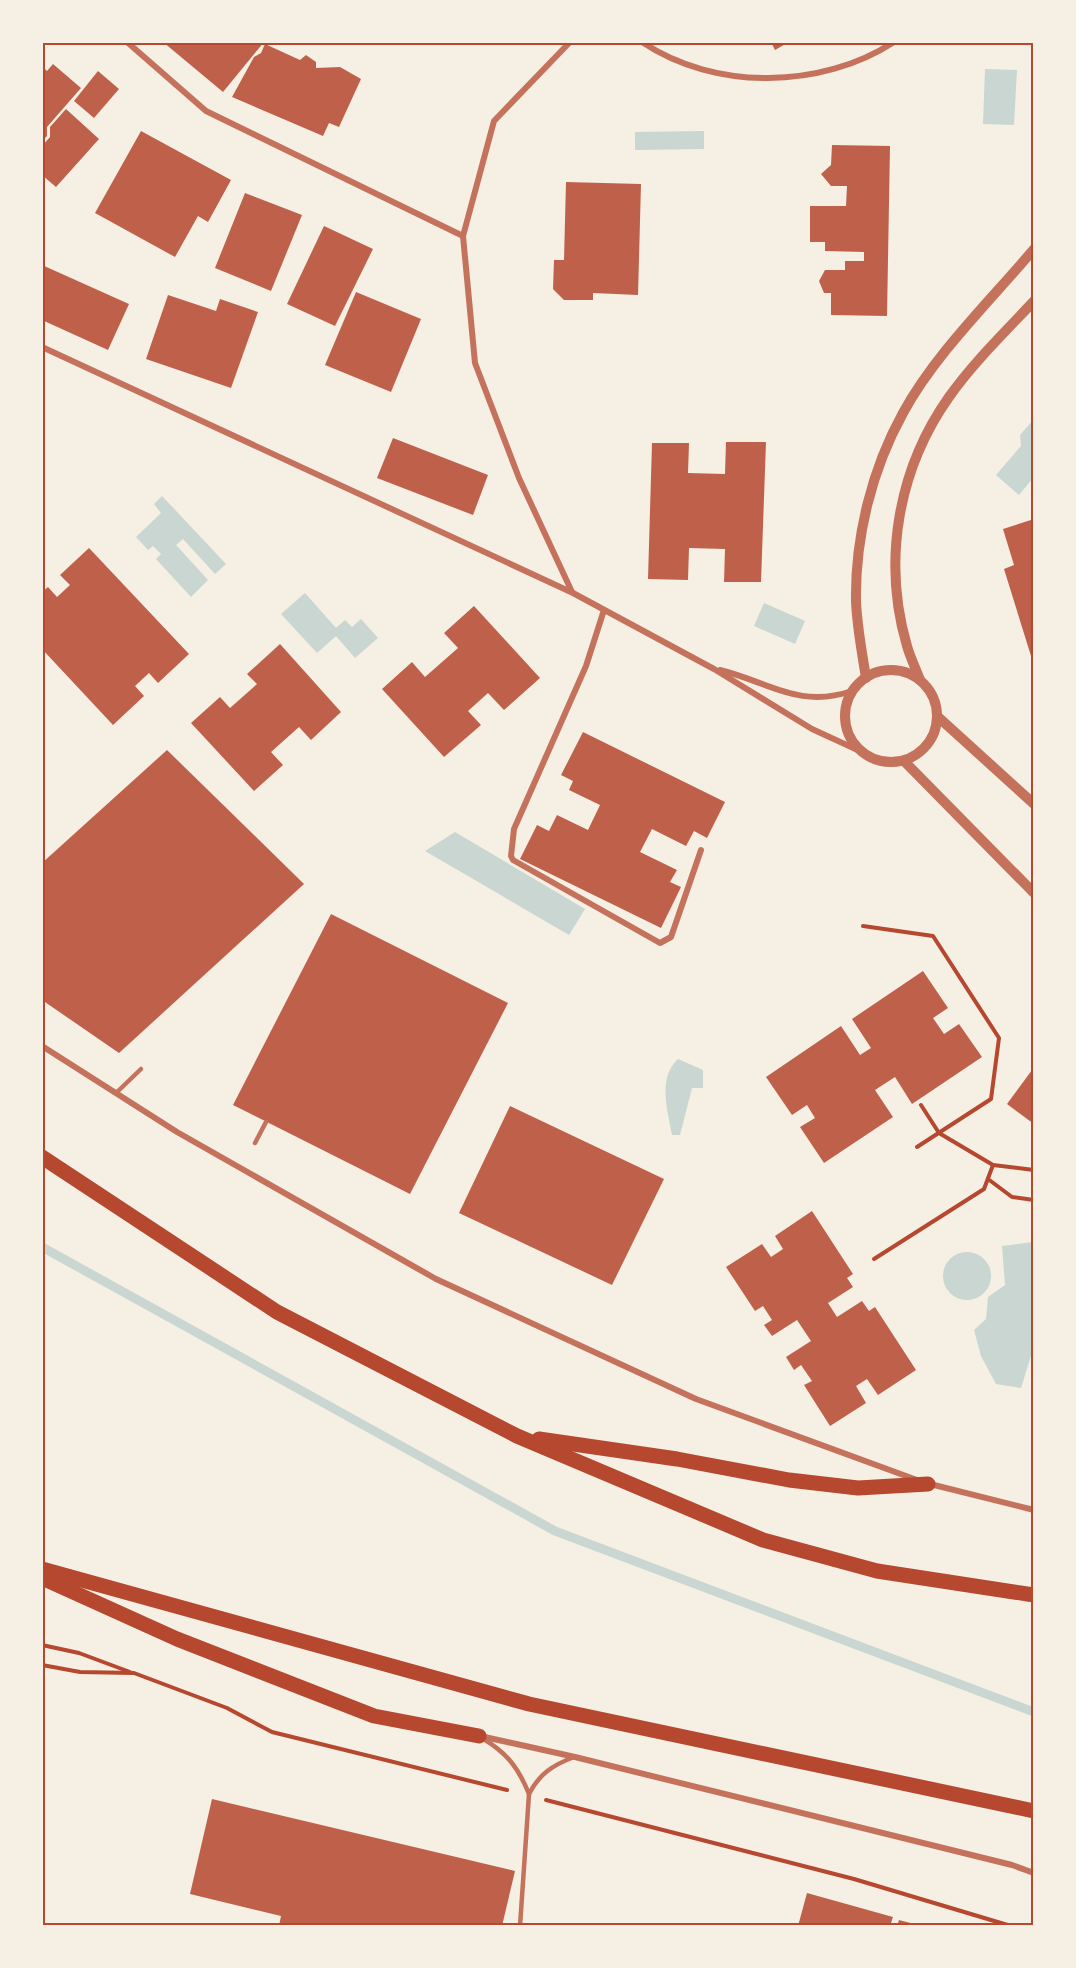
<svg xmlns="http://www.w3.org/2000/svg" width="1076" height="1968" font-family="Manrope,sans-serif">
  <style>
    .water { fill: #c9d6d2 }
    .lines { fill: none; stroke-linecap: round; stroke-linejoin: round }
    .stream { stroke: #c9d6d2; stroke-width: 9 }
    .building { fill: #bf614a }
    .path { stroke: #b5482f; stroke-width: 4 }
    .service { stroke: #c5725c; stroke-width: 4.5 }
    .minor { stroke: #c5725c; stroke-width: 6 }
    .tertiary { stroke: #c5725c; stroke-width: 10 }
    .primary { stroke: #b5482f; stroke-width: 15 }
    .neatline { fill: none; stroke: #b5482f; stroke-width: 2 }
  </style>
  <rect width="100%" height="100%" fill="#f6efe4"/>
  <!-- water -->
  <g class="water">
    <path d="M 985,69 L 1017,70 L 1014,125 L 983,124 Z"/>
    <path d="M 704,131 L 704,149 L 635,150 L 635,132 Z"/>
    <path d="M 1034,419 L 1034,477 L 1019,495 L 996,475 L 1021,446 L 1020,435 Z"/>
    <path d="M 162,496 L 226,564 L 215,574 L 183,539 L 176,545 L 208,580 L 191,597 L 156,559 L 161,554 L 153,546 L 148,550 L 136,537 L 161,513 L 154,504 Z"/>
    <path d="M 305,593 L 336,628 L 345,620 L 352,627 L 361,619 L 378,638 L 355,658 L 336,636 L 317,653 L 281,614 Z"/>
    <path d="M 764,603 L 805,621 L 795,644 L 754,626 Z"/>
    <path d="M 455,832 L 585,909 L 569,935 L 425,851 Z"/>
    <path d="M 678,1059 L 703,1070 L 703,1088 L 692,1088 L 680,1135 L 672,1135 C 668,1111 657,1078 678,1059 Z"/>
    <path d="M 1033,1242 L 1034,1346 L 1021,1388 L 996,1384 L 981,1356 L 974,1330 L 986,1319 L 988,1297 L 1005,1285 L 1002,1246 Z"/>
    <circle cx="967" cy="1276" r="24"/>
  </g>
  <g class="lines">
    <!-- stream -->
    <path class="stream" d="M 42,1247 L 555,1531 L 1034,1712"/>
  </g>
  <!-- building -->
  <g class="building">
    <path d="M 163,42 L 264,42 L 223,92 Z"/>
    <path d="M 771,42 L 789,42 L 775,50 Z"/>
    <path d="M 265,44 L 300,60 L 306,55 L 316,62 L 316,68 L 340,67 L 361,79 L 339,127 L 329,123 L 323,136 L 232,97 L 254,57 L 261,53 Z"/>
    <path d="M 53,64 L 81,88 L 47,127 L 47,136 L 42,141 L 42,66 L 47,71 Z"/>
    <path d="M 98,71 L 119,89 L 94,118 L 74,101 Z"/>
    <path d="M 66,109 L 99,139 L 56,187 L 42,175 L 42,146 L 50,137 L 50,127 Z"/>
    <path d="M 141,131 L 231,180 L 208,222 L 198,216 L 175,257 L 95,213 Z"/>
    <path d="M 832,145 L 890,146 L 887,316 L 831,315 L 831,293 L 824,293 L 819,281 L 825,270 L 845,270 L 845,261 L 864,261 L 864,252 L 825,251 L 825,242 L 810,242 L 810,206 L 846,206 L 847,186 L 831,186 L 821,174 L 831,165 Z"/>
    <path d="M 566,182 L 641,184 L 638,295 L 593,293 L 593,300 L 564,300 L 553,289 L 554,260 L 564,260 Z"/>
    <path d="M 245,193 L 302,215 L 271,291 L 215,268 Z"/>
    <path d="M 324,226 L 373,249 L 335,326 L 287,304 Z"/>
    <path d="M 42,265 L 129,304 L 108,350 L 42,320 Z"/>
    <path d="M 356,292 L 421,319 L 391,392 L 325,365 Z"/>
    <path d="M 168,295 L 216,311 L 220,299 L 258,312 L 231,388 L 146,359 Z"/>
    <path d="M 393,438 L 488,475 L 473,515 L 377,478 Z"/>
    <path d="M 726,442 L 766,442 L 761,582 L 724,582 L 725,549 L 689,548 L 688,580 L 648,579 L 652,443 L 689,443 L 688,473 L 725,474 Z"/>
    <path d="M 1034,519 L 1034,655 L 1031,656 L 1004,569 L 1014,565 L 1003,529 Z"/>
    <path d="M 89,548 L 189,654 L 158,683 L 149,673 L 135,686 L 144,696 L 113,725 L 42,649 L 42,592 L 48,587 L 57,597 L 70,585 L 60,575 Z"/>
    <path d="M 474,606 L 540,678 L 504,710 L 488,693 L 468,711 L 481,725 L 444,757 L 382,689 L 412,662 L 425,677 L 458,648 L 444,633 Z"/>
    <path d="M 280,644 L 341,712 L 311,740 L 299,727 L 271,752 L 283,765 L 254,791 L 191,723 L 220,697 L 230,708 L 257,684 L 247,674 Z"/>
    <path d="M 583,732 L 725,802 L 707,838 L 694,831 L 686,846 L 652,829 L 640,852 L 677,870 L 670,882 L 681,887 L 661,928 L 520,859 L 537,825 L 549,831 L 557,815 L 588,830 L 600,805 L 569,790 L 573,781 L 561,775 Z"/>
    <path d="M 167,750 L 304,884 L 119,1053 L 42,1000 L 42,863 Z"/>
    <path d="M 331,914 L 508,1003 L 410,1194 L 233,1105 Z"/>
    <path d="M 923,971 L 948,1008 L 933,1018 L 944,1034 L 959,1024 L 982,1057 L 912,1104 L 895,1077 L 875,1090 L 893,1117 L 824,1163 L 800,1127 L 815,1118 L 807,1105 L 792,1115 L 766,1077 L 841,1026 L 860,1055 L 871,1048 L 852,1019 Z"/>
    <path d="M 1032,1070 L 1034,1072 L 1034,1124 L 1007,1104 Z"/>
    <path d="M 510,1106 L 664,1179 L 612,1285 L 459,1213 Z"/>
    <path d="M 812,1211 L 853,1274 L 847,1278 L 853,1287 L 828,1303 L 837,1317 L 862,1301 L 869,1311 L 875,1307 L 916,1370 L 878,1395 L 867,1379 L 856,1386 L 866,1403 L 830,1426 L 804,1385 L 812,1381 L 801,1365 L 794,1370 L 786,1357 L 811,1341 L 797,1320 L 772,1336 L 764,1325 L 772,1320 L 763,1306 L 755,1311 L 726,1267 L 762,1244 L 771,1257 L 783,1249 L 775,1236 Z"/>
    <path d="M 212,1799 L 515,1871 L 502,1926 L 279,1926 L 281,1916 L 190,1894 Z"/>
    <path d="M 807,1893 L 893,1917 L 890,1926 L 798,1926 Z"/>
    <path d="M 899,1920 L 918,1925 L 918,1926 L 897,1926 Z"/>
  </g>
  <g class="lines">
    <!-- path -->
    <g class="path">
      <path d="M 863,926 L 933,936 L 999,1038 L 991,1099 L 917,1147"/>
      <path d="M 921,1105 L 939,1133 L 993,1165 L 1034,1170"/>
      <path d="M 988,1179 L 1012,1197 L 1034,1200"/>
      <path d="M 874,1259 L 984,1189 L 993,1165"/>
      <path d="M 42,1645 L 79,1653 L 130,1672"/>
      <path d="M 42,1665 L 80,1672 L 134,1673 L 227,1708 L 272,1732 L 507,1790"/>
      <path d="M 546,1800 L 854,1879 L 1011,1926"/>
    </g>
    <!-- service -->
    <g class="service">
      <path d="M 116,1093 L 141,1069"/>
      <path d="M 255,1143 L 266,1122"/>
      <path d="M 482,1738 C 507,1753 518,1767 529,1794"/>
      <path d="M 520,1926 L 529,1794 C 539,1774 553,1765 574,1757"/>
    </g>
    <!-- minor -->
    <g class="minor">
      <path d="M 127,42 L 206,111 L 463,236"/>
      <path d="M 570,42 L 494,121 L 463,236 L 475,363 L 519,478 L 572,592"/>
      <path d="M 642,42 C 715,91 822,89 894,42"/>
      <path d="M 42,347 L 573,593 L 714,669 L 812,729 L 862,752"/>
      <path d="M 604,610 L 586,666 L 514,829 L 511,856 L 513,860 L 660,943 L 671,937 L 701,850"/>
      <path d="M 720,670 C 769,682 799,709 852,691"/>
      <path d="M 42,1046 L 177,1132 L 436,1279 L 696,1399 L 917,1480"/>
      <path d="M 930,1484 L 1034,1510"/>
      <path d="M 480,1736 L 575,1757 L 1012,1865 L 1034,1873"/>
    </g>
    <!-- tertiary -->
    <g class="tertiary">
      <circle cx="891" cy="716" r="46"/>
      <path d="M 866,678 C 862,652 857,627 856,601 C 855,537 872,469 903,413 C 935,354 991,300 1034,249"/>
      <path d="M 920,680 C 916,669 910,657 907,646 C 882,561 898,469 949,397 C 973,363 1005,332 1034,301"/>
      <path d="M 937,716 L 1034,804"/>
      <path d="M 904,761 L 1034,893"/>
    </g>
    <!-- primary -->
    <g class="primary">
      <path d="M 42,1157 L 277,1312 L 517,1436 L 763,1540 L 877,1571 L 1034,1595"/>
      <path d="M 539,1439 L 677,1459 L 789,1480 L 858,1488 L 928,1484"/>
      <path d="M 42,1569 L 529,1704 L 1034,1811"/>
      <path d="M 42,1578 L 177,1639 L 374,1716 L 479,1736"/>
    </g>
  </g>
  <!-- border -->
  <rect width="1076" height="1968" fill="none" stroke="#f6efe4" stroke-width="87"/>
  <rect x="44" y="44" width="988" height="1880" class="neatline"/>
</svg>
